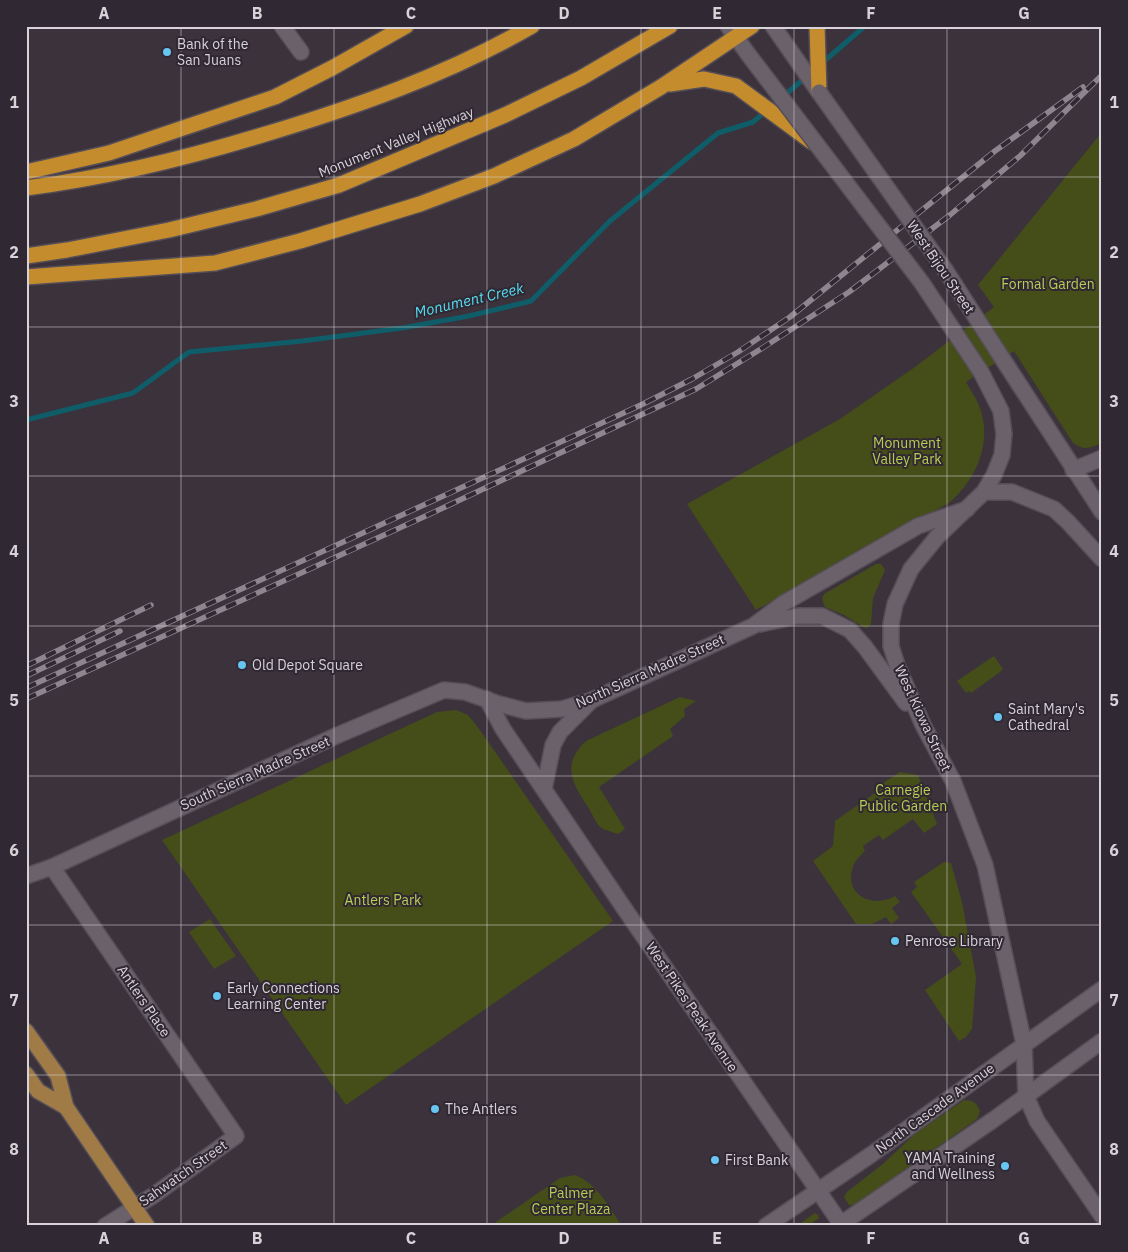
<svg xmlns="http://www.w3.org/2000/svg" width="1128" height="1252" font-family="'IBM Plex Sans',sans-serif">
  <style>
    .green { fill: #454e18 }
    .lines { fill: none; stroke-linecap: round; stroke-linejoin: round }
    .stream { stroke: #0f5d68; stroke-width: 5 }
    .street-casing { stroke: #554e56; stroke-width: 18 }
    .secondary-casing { stroke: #554e56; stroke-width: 18 }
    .primary-casing { stroke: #554e56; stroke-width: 18 }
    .highway-casing { stroke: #554e56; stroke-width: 18 }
    .street { stroke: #6a616b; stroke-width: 15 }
    .secondary { stroke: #6a616b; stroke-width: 15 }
    .primary { stroke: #a17b46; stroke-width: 15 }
    .highway { stroke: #c58c2d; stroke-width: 15 }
    .rail-casing { stroke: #8d868e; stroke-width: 5.5 }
    .rail { stroke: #302832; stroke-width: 4; stroke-dasharray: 11; stroke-linecap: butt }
    .secondary-bridge-casing { stroke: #554e56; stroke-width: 18; stroke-linecap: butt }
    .secondary-bridge { stroke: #6a616b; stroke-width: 15 }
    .grid { fill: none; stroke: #d8d3d9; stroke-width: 1; stroke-opacity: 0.55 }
    .poi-dot { fill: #68c4f0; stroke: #302832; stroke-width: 2 }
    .labels { text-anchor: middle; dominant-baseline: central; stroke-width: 4; stroke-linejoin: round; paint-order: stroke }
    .poi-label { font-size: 14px; fill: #d8d3d9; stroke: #302832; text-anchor: start }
    .street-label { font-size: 14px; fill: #d8d3d9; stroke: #302832 }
    .park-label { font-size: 14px; fill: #b7ce54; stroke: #302832 }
    .water-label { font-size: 15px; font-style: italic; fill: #55ddf2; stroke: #302832 }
    .neatline { fill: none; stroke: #d8d3d9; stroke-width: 2 }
    .grid-label { font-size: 16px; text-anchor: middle; font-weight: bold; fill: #d8d3d9 }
  </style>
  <rect width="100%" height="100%" fill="#3b323c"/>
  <!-- green -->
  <g class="green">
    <path d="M 1102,132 L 1102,443 C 1090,448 1084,451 1073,443 L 1014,351 L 966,382 C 969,388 973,393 976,399 C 995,436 979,477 949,503 L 756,610 L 687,504 L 840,419 L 915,367 L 994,307 L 978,285 Z"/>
    <path d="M 876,564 L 881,564 L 885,570 L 873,598 L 871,624 L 867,628 L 863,627 L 844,615 L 825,607 L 822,599 L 824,594 Z"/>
    <path d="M 994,656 L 1003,669 L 1000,672 L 971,693 L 969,691 L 966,693 L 957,681 Z"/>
    <path d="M 680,697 L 696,701 L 684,709 L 685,716 L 670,729 L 673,736 L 599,787 L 625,829 L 618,834 C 613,832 608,831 603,829 C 597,826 593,816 590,810 C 573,784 560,766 586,741 Z"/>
    <path d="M 456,710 L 468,715 L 477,726 L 613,921 L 346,1105 L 162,840 L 437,712 Z"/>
    <path d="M 900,772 L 918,775 L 937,824 L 924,833 L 913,819 L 883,840 L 879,835 L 863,846 L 865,851 C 860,856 855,860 853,867 C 843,895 873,909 895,896 L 900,902 L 892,908 L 899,918 L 891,924 L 886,917 L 872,924 L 856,924 L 813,861 L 833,846 L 835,821 L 882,788 L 880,785 Z"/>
    <path d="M 944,862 L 951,863 L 962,902 L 976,977 L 972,1029 L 966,1037 L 959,1041 L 925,990 L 962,964 L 911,892 L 917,887 L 914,882 Z"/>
    <path d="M 210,919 L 236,956 L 214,969 L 189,932 Z"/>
    <path d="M 964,1100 C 973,1100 977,1103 980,1111 L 977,1119 L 854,1205 L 849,1205 L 844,1197 L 847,1192 L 883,1164 L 915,1134 Z"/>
    <path d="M 575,1175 C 597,1183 609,1207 622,1226 L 490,1226 L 560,1178 Z"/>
    <path d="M 815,1213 L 818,1215 L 819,1218 L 808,1226 L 797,1226 Z"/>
  </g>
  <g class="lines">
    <!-- stream -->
    <g class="stream">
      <path d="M 822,63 L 865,26"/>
      <path d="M 26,420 L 133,393 L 189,352 L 302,341 L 402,328 L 469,316 L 531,301 L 610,221 L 718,133 L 753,122 L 806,77"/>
    </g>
    <!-- street casing -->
    <g class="street-casing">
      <g id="street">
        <path d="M 282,26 L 301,52"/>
        <path d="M 1073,470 L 1102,458"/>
        <path d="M 487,699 L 503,729 L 624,908 L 841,1224"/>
        <path d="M 544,789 L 553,745 L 560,732 L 592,700"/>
        <path d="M 52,867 L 236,1136 L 154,1195 L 105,1226"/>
      </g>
    </g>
    <!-- secondary casing -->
    <g class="secondary-casing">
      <g id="secondary">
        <path d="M 728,26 L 748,54"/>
        <path d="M 773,26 L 819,92"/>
        <path d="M 1002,358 L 1102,512"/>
        <path d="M 981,372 L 1001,411 L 1004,434 L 1002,455 L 994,475 L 984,492 L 937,537 L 911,569 L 895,604 L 891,624 L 891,646 L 897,665 L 923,725 L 953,781 L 985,865 L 1024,1044 L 1026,1096 L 1037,1121 L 1102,1216"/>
        <path d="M 984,492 L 1012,492 L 1054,509 L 1068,522 L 1102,559"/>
        <path d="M 760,624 L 798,616 L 822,616 L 850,630 L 865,647 L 906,703"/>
        <path d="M 26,876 L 52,867 L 338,735 L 444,690 L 465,692 L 499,704 L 526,711 L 562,709 L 592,700 L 753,626 L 784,603 L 918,526 L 967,509"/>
        <path d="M 766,1226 L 872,1154 L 1102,989"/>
        <path d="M 838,1226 L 993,1120 L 1102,1041"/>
      </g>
    </g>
    <!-- primary casing -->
    <g class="primary-casing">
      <g id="primary">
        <path d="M 26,1031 L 58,1076 L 66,1107 L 147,1226"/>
        <path d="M 26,1074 L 38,1091 L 66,1107"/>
      </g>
    </g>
    <!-- highway casing -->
    <g class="highway-casing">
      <g id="highway">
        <path d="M 817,26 L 819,92"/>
        <path d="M 670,84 L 704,79 L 736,86 L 812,142"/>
        <path d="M 26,172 L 109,153 L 275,97 L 332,68 L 406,26"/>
        <path d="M 26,188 C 105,178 183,159 259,136 C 353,108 447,75 532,26"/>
        <path d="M 26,256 L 67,250 L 169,230 L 256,209 L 339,185 L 505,115 L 581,78 L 670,26"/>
        <path d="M 26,277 L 215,263 L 300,241 L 420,204 L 494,176 L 574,139 L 661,87 L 752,26"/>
      </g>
    </g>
    <!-- street -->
    <use href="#street" class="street"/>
    <!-- secondary -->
    <use href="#secondary" class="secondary"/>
    <!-- primary -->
    <use href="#primary" class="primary"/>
    <!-- highway -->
    <use href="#highway" class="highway"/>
    <!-- rail casing -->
    <g class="rail-casing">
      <g id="rail">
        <path d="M 26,666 L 151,605"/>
        <path d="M 26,676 L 120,631"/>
        <path d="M 26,688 L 643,404 L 692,379 L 738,352 L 790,317 L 995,151 L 1083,87"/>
        <path d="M 26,699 L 430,514 L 696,389 L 764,347 L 849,292 L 950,215 L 1020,156 L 1102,75"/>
      </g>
    </g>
    <!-- rail -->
    <use href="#rail" class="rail"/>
    <!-- secondary-bridge casing -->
    <g class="secondary-bridge-casing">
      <g id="secondary-bridge">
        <path d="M 748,54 L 922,283 L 981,372"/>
        <path d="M 819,92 L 946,271 L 1002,358"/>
      </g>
    </g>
    <!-- secondary-bridge -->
    <use href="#secondary-bridge" class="secondary-bridge"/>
  </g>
  <!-- grid -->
  <path class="grid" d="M 181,26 L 181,1226M 334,26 L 334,1226M 487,26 L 487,1226M 641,26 L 641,1226M 794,26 L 794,1226M 947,26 L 947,1226M 26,177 L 1102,177M 26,327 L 1102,327M 26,476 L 1102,476M 26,626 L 1102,626M 26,776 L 1102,776M 26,925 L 1102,925M 26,1075 L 1102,1075"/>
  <!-- markers -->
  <g class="poi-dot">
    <circle cx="167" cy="52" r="5"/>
    <circle cx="242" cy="665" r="5"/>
    <circle cx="998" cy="717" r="5"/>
    <circle cx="895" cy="941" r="5"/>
    <circle cx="217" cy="996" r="5"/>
    <circle cx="435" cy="1109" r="5"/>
    <circle cx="715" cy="1160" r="5"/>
    <circle cx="1005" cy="1166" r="5"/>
  </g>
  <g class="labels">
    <!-- poi labels -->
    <g class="poi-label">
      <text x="177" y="44">Bank of the<tspan x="177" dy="16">San Juans</tspan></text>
      <text x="252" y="665">Old Depot Square</text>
      <text x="1008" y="709">Saint Mary's<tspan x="1008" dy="16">Cathedral</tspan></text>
      <text x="905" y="941">Penrose Library</text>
      <text x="227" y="988">Early Connections<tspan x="227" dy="16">Learning Center</tspan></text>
      <text x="445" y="1109">The Antlers</text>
      <text x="995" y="1158" text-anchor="end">YAMA Training<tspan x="995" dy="16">and Wellness</tspan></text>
      <text x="725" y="1160">First Bank</text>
    </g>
    <!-- street labels -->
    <g class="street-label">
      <text transform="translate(396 142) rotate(-22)">Monument Valley Highway</text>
      <text transform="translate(941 267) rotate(56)">West Bijou Street</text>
      <text transform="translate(650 671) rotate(-24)">North Sierra Madre Street</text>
      <text transform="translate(923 718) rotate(65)">West Kiowa Street</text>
      <text transform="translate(255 773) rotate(-24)">South Sierra Madre Street</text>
      <text transform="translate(144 1001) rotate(56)">Antlers Place</text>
      <text transform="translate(692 1007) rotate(56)">West Pikes Peak Avenue</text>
      <text transform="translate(935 1108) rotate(-36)">North Cascade Avenue</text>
      <text transform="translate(183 1173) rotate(-35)">Sahwatch Street</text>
    </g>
    <!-- park labels -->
    <g class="park-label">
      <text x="1048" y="284">Formal Garden</text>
      <text x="907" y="443">Monument<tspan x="907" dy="16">Valley Park</tspan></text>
      <text x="903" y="790">Carnegie<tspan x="903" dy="16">Public Garden</tspan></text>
      <text x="383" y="900">Antlers Park</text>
      <text x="571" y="1193">Palmer<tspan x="571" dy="16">Center Plaza</tspan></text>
    </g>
    <!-- water labels -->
    <g class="water-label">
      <text transform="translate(469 300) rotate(-13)">Monument Creek</text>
    </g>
  </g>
  <!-- border -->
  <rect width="1128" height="1252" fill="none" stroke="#302832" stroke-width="55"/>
  <rect x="28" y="28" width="1072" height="1196" class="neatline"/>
  <g class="grid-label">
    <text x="104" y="19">A</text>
    <text x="257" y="19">B</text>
    <text x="411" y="19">C</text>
    <text x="564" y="19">D</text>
    <text x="717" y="19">E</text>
    <text x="871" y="19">F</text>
    <text x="1024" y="19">G</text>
    <text x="14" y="108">1</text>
    <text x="1114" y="108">1</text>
    <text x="14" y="258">2</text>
    <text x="1114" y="258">2</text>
    <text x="14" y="407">3</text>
    <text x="1114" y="407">3</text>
    <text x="14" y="557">4</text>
    <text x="1114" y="557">4</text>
    <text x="14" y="706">5</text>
    <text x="1114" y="706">5</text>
    <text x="14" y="856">6</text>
    <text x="1114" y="856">6</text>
    <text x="14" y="1006">7</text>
    <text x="1114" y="1006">7</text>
    <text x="14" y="1155">8</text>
    <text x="1114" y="1155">8</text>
    <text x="104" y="1244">A</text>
    <text x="257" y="1244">B</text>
    <text x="411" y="1244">C</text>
    <text x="564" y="1244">D</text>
    <text x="717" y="1244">E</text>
    <text x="871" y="1244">F</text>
    <text x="1024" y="1244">G</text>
  </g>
</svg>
